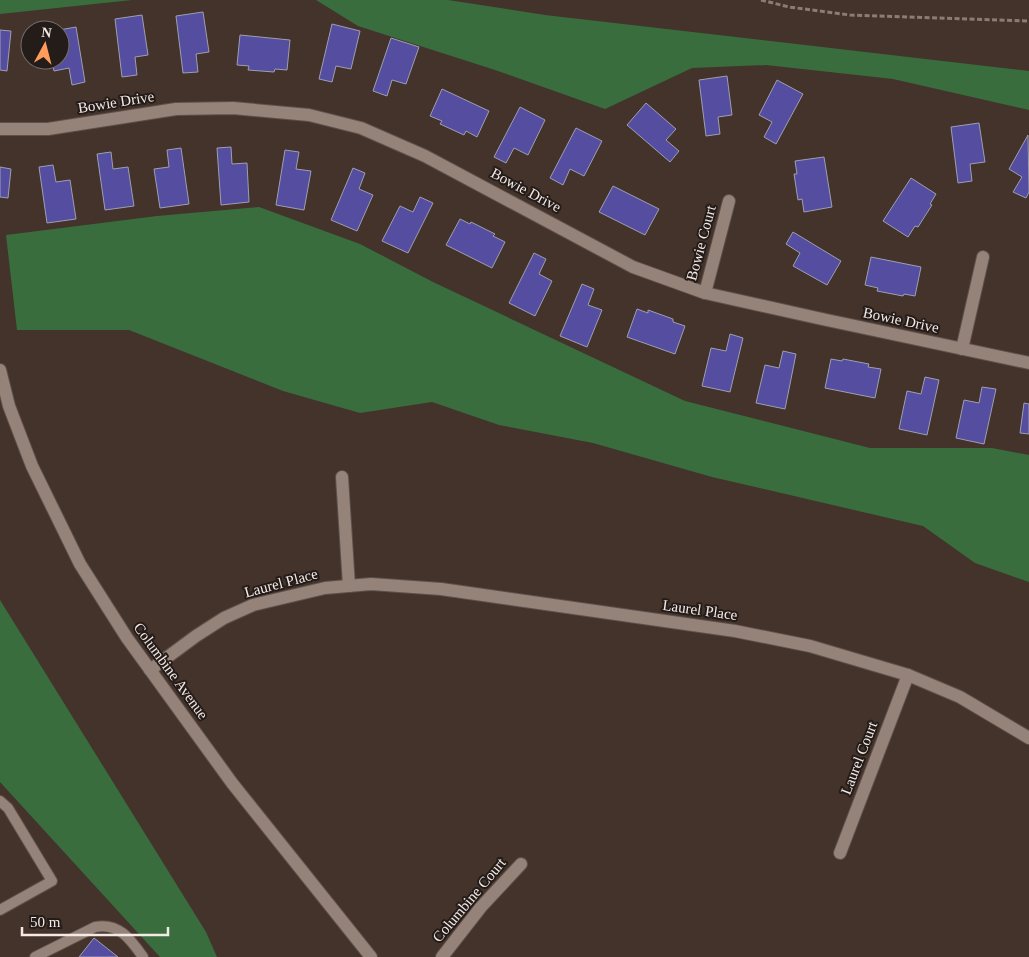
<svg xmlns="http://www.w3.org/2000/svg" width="1029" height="957" font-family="'Times New Roman',serif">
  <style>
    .green { fill: #396d3e }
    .building { fill: #554d9f; stroke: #9e9fb1 }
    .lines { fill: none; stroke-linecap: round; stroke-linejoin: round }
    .service-casing { stroke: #5e504a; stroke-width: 12 }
    .minor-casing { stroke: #5e504a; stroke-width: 14 }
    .path { stroke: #8a7c76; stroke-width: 3; stroke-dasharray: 5 2.5; stroke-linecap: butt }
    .service { stroke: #958279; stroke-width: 10 }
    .minor { stroke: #958279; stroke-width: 12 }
    .labels { text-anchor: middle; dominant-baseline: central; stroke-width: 4; stroke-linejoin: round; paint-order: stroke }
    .street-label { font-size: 15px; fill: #f4e9e5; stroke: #241c19 }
  </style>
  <rect width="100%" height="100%" fill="#43332b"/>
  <!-- green -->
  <g class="green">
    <path d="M 0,0 L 132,0 L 0,14 Z"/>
    <path d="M 316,0 L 448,0 L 545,15 L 1029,71 L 1029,110 L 893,79 L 766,65 L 692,68 L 605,109 L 495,70 L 358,26 Z"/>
    <path d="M 259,207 L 360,244 L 433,282 L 685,401 L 870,448 L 992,448 L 1029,455 L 1029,582 L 975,563 L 923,526 L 712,477 L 593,443 L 499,425 L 432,402 L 360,413 L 283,391 L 129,330 L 17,330 L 6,235 L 157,216 Z"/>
    <path d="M 0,600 L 206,932 L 217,957 L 160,957 L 0,782 Z"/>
  </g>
  <!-- building -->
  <g class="building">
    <path d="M 203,12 L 209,52 L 196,54 L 198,72 L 183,73 L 176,16 Z"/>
    <path d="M 142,15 L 148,55 L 135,57 L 137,75 L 122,77 L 115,19 Z"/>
    <path d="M 332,24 L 360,31 L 351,69 L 336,66 L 332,82 L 319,79 Z"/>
    <path d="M 76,27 L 85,82 L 72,85 L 69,68 L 54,71 L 52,60 L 60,60 L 59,30 Z"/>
    <path d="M 0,30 L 11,31 L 7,71 L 0,70 Z"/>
    <path d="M 240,35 L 290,40 L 287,70 L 275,69 L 274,72 L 248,70 L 249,66 L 237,65 Z"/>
    <path d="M 391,38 L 419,47 L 406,84 L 392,80 L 387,96 L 373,91 Z"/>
    <path d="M 727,76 L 732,115 L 718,117 L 720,134 L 706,136 L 699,80 Z"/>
    <path d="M 777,80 L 803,94 L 776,144 L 764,137 L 772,122 L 759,115 Z"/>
    <path d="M 442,89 L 489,111 L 477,137 L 466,131 L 464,135 L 440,124 L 442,121 L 430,116 Z"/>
    <path d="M 646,103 L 676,129 L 666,140 L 679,151 L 670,162 L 627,125 Z"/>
    <path d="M 520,107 L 545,120 L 528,155 L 514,148 L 506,163 L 494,157 Z"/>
    <path d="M 979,123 L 985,162 L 970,164 L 972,181 L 958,183 L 951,127 Z"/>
    <path d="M 576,128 L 602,141 L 584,176 L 570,169 L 563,185 L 550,178 Z"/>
    <path d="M 1028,135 L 1029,192 L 1026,198 L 1013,192 L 1022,177 L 1009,169 Z"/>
    <path d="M 231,147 L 232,164 L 247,163 L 249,202 L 221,205 L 217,148 Z"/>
    <path d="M 181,148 L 189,204 L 160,208 L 154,169 L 169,167 L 167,150 Z"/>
    <path d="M 285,150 L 299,152 L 296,169 L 311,171 L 304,210 L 276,205 Z"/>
    <path d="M 111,152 L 113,169 L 128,167 L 134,206 L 105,210 L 97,154 Z"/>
    <path d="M 824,157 L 832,207 L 804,212 L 802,199 L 798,200 L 794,174 L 797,174 L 795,161 Z"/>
    <path d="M 53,165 L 56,182 L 70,180 L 76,219 L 47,223 L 39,167 Z"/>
    <path d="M 0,167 L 11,169 L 8,198 L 0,197 Z"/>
    <path d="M 353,168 L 365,173 L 359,189 L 373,195 L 357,231 L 331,220 Z"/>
    <path d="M 911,178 L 936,194 L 930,204 L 932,205 L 918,227 L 915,226 L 908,237 L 883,221 Z"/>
    <path d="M 613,186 L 659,209 L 645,235 L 599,212 Z"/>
    <path d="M 420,197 L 433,203 L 408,253 L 382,241 L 400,206 L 413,212 Z"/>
    <path d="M 460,219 L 470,224 L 471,222 L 495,234 L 493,236 L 505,242 L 492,268 L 446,245 Z"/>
    <path d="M 793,232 L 841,261 L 827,285 L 793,266 L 800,253 L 786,244 Z"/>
    <path d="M 534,253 L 546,259 L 539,274 L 552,281 L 535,316 L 509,303 Z"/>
    <path d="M 871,257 L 921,267 L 915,296 L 904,294 L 903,296 L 877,291 L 878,288 L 865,285 Z"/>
    <path d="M 582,284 L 594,289 L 588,305 L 602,310 L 587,347 L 560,336 Z"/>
    <path d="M 637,309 L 648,313 L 648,310 L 673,319 L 673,322 L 685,326 L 675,354 L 627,337 Z"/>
    <path d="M 730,334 L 743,338 L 730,392 L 702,386 L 711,348 L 726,351 Z"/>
    <path d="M 783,351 L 796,354 L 785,409 L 756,403 L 765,365 L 779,368 Z"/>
    <path d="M 831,359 L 842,361 L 843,359 L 869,364 L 868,367 L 881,369 L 875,398 L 825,388 Z"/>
    <path d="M 925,377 L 939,380 L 927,435 L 899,429 L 907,391 L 921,394 Z"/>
    <path d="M 982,387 L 996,389 L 984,444 L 956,438 L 964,400 L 979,403 Z"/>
    <path d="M 1024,403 L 1029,404 L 1029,434 L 1020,433 Z"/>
    <path d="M 94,938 L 118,957 L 79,957 Z"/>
  </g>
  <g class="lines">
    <!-- service casing -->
    <g class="service-casing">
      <g id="service">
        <path d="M 0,801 L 8,808 L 52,881 L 0,910"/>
        <path d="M 35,957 L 95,927 C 119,922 131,940 143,957"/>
      </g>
    </g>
    <!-- minor casing -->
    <g class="minor-casing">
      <g id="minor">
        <path d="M 0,129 L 48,129 L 176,109 L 233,108 L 309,115 L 361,128 L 425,156 L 633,267 L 705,293 L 822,319 L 1029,363"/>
        <path d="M 705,293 L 729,201"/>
        <path d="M 962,349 L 983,257"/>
        <path d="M 0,370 L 9,406 L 32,466 L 80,564 L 127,638 L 232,783 L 371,957"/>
        <path d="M 342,477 L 349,586"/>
        <path d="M 150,670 L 196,636 L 224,618 L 253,605 L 325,588 L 371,584 L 441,589 L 735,631 L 810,646 L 908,675 L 960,697 L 1029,738"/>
        <path d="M 840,853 L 908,675"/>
        <path d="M 442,957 L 481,907 L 521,864"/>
      </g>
    </g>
    <!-- path -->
    <path class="path" d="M 761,0 L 789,7 L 850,15 L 1029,21"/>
    <!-- service -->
    <use href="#service" class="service"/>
    <!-- minor -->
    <use href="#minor" class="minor"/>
  </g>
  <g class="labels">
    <!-- street labels -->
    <g class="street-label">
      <text transform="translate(116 102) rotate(-9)">Bowie Drive</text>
      <text transform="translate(526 190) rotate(28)">Bowie Drive</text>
      <text transform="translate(701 243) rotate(-75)">Bowie Court</text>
      <text transform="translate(901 320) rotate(12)">Bowie Drive</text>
      <text transform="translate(281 583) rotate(-15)">Laurel Place</text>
      <text transform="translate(700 610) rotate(8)">Laurel Place</text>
      <text transform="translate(171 671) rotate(54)">Columbine Avenue</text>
      <text transform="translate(859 758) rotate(-69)">Laurel Court</text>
      <text transform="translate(469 900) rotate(-50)">Columbine Court</text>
    </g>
  </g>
  <!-- north arrow -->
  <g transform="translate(45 45) rotate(7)"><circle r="24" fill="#241c19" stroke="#776e6b"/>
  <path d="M0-4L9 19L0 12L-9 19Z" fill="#ff9b5b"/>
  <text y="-8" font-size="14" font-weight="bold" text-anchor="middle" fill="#f4e9e5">N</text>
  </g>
  <!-- scale -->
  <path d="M22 927v8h146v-8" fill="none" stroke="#f4e9e5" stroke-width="2.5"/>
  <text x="30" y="927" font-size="15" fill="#f4e9e5" stroke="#241c19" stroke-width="4" paint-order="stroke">50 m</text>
</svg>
